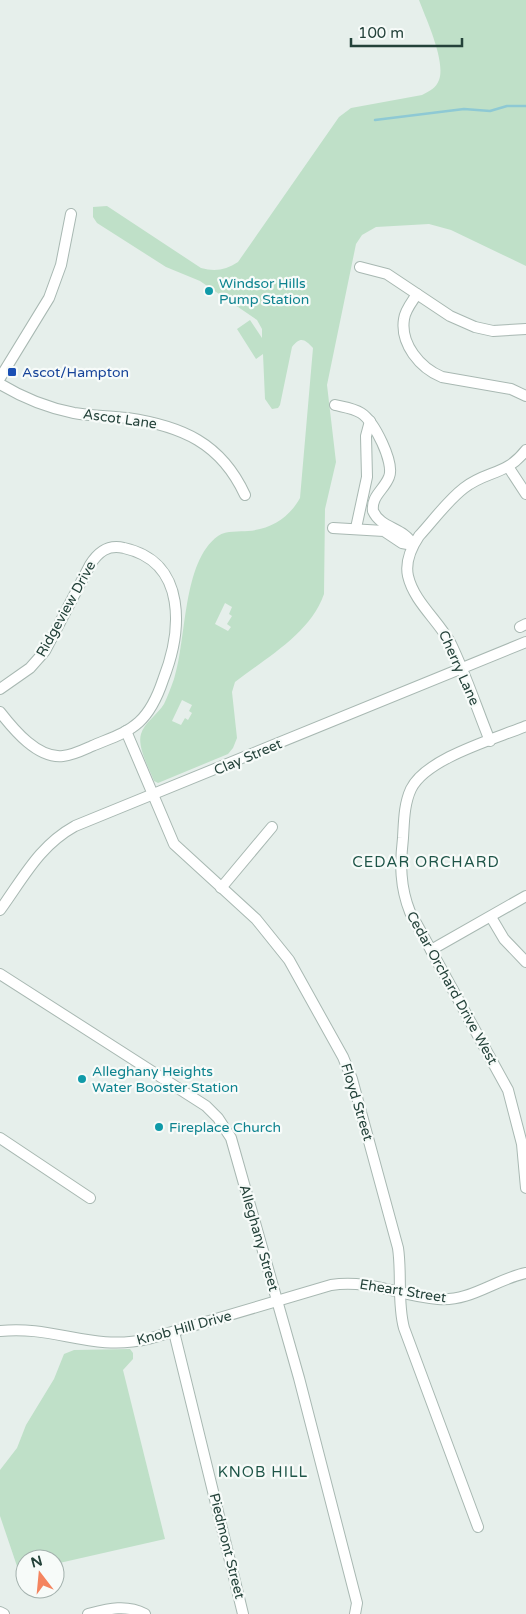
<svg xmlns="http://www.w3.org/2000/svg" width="526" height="1614" font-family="'Varela Round',sans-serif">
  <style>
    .green { fill: #bfe0c8; fill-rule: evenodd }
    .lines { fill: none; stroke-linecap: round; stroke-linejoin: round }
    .stream { stroke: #8ec9d4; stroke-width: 2.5 }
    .minor-casing { stroke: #a8b8b2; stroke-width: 12 }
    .minor { stroke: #fff; stroke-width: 10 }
    .culture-dot { fill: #0f9aa8; stroke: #f7fbf9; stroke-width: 2 }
    .transit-dot { fill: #1a4fb4; stroke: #f7fbf9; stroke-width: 2 }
    .labels { text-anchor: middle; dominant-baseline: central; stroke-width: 4.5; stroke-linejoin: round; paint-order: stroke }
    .culture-label { font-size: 14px; fill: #0d838f; stroke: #f7fbf9; text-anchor: start }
    .transit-label { font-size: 14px; fill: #164399; stroke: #f7fbf9; text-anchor: start }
    .street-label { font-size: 14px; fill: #24423a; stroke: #f7fbf9 }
    .neighbourhood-label { font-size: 15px; letter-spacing: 1px; fill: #1f5548; stroke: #f7fbf9 }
  </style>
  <rect width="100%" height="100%" fill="#e6efeb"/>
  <!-- green -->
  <g class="green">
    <path d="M 419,0 L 526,0 L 526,266 L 451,230 L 429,224 L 376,227 L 362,235 L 356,244 L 327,385 L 336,462 L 325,509 L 324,594 C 310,634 267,657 235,682 L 232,692 L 237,738 L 233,748 L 228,754 L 158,783 L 154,781 C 149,768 137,747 141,734 C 144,723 158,714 164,704 C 168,696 171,687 174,679 C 187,639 182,562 218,536 C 227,530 239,532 248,531 C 271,529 289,518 300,498 L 313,348 C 305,339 300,336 292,347 L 280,405 L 278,408 L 272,409 L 265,399 L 263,354 L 256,359 L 237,329 L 250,320 L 262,338 L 262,329 L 257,320 L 200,281 L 166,267 L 97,223 L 93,217 L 93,207 L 107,206 L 201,268 C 215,272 226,270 238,262 L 339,117 L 351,108 L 422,95 C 430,91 436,88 439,80 C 446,61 426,19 419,0 ZM 225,603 L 232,607 L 229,614 L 232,616 L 227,624 L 231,627 L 228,631 L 215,624 ZM 182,700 L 192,705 L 189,711 L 192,713 L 188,720 L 185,718 L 181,725 L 172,721 Z"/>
    <path d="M 130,1349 L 133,1353 L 133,1359 L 123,1370 L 165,1539 L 55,1564 L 55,1559 L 25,1559 L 25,1570 L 19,1572 L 0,1516 L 0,1470 L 17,1448 L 26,1425 L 54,1379 L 64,1354 L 74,1350 Z"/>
  </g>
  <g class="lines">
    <!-- stream -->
    <path class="stream" d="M 375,120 L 464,109 L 490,111 L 507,106 L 526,106"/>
    <!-- minor casing -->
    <g class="minor-casing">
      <g id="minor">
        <path d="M 360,267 L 387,274 L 450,316 L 475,327 L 493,331 L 526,329"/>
        <path d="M 417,294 C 412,302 405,310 404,319 C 400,344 420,368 442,377 L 511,389 L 526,396"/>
        <path d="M 0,378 L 49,298 L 61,265 L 71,214"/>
        <path d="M 0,384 C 23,398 48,408 74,413 C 92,416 110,416 127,418 C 182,426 221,443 245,495"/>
        <path d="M 335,405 C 343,407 353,408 361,413 C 374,421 395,463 389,477 C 384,490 371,496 373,511 C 381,529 404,527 413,545"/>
        <path d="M 509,468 L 526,494"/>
        <path d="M 333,528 L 384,531 L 402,543 L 413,545"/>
        <path d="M 356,528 L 367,477 L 366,436 L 370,421"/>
        <path d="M 520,627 L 526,624"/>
        <path d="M 0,689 L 30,668 L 45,651 L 90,565 C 98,552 108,544 124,548 C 188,562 182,632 163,680 C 158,695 151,711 139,722 C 126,734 108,739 92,746 C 83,750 73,755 63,756 C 38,759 14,730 0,712"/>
        <path d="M 526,726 C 495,739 426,758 411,789 C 404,804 404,821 403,838 C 400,864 400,887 410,912 L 508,1090 L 522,1144 L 526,1188"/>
        <path d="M 126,731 L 174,844 L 256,919 L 289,960 L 343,1057 L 352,1079 L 398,1248 C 402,1275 397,1302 404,1328 L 478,1527"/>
        <path d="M 490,741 C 477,709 466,675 451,644 C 439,621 414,602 408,576 C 405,562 411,548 419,536 C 433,521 447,501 464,488 C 487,470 506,476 526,450"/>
        <path d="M 221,888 L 272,827"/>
        <path d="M 0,910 C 24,877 39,846 75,826 L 526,642"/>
        <path d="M 491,917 L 504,939 L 526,962"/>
        <path d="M 431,950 L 526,896"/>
        <path d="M 0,974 L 206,1106 L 218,1118 L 231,1138 L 299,1378 L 357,1603 L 355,1614"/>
        <path d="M 0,1138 L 90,1198"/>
        <path d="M 0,1331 C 54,1325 92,1352 148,1339 L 331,1285 C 370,1279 400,1296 438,1299 C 470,1302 496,1279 526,1273"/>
        <path d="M 174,1332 L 243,1614"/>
        <path d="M 0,1612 L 4,1614"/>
        <path d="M 88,1614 C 108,1609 126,1604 145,1614"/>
      </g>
    </g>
    <!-- minor -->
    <use href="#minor" class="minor"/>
  </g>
  <!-- markers -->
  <g class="culture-dot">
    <circle cx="209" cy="291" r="5"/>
    <circle cx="82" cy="1079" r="5"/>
    <circle cx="159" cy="1127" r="5"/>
  </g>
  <rect class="transit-dot" x="7" y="367" width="10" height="10" rx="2.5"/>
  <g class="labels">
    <!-- culture labels -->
    <g class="culture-label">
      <text x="219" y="283">Windsor Hills<tspan x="219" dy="16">Pump Station</tspan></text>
      <text x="92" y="1071">Alleghany Heights<tspan x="92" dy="16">Water Booster Station</tspan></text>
      <text x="169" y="1127">Fireplace Church</text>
    </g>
    <!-- transit labels -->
    <g class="transit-label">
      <text x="22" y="372">Ascot/Hampton</text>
    </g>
    <!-- street labels -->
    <g class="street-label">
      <text transform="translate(120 419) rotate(8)">Ascot Lane</text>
      <text transform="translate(66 609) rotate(-61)">Ridgeview Drive</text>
      <text transform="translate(459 668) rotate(66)">Cherry Lane</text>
      <text transform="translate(248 757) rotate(-23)">Clay Street</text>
      <text transform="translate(452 988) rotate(61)">Cedar Orchard Drive West</text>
      <text transform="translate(357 1102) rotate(73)">Floyd Street</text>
      <text transform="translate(259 1238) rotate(74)">Alleghany Street</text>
      <text transform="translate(403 1291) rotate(9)">Eheart Street</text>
      <text transform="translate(184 1328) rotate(-15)">Knob Hill Drive</text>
      <text transform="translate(227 1546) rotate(76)">Piedmont Street</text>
    </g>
    <!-- neighbourhood labels -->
    <g class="neighbourhood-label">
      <text x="426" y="862">CEDAR ORCHARD</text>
      <text x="263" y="1472">KNOB HILL</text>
    </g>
  </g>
  <!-- north arrow -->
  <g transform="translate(40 1574) rotate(344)"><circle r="24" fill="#f7fbf9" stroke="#a3b1ad"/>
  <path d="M0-4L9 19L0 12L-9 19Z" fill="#f4845f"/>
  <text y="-8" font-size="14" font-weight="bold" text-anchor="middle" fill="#24423a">N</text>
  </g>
  <!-- scale -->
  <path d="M351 38v8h111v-8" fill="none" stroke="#24423a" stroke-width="2.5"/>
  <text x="358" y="38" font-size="15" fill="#24423a" stroke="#f7fbf9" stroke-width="4" paint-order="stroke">100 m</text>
</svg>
